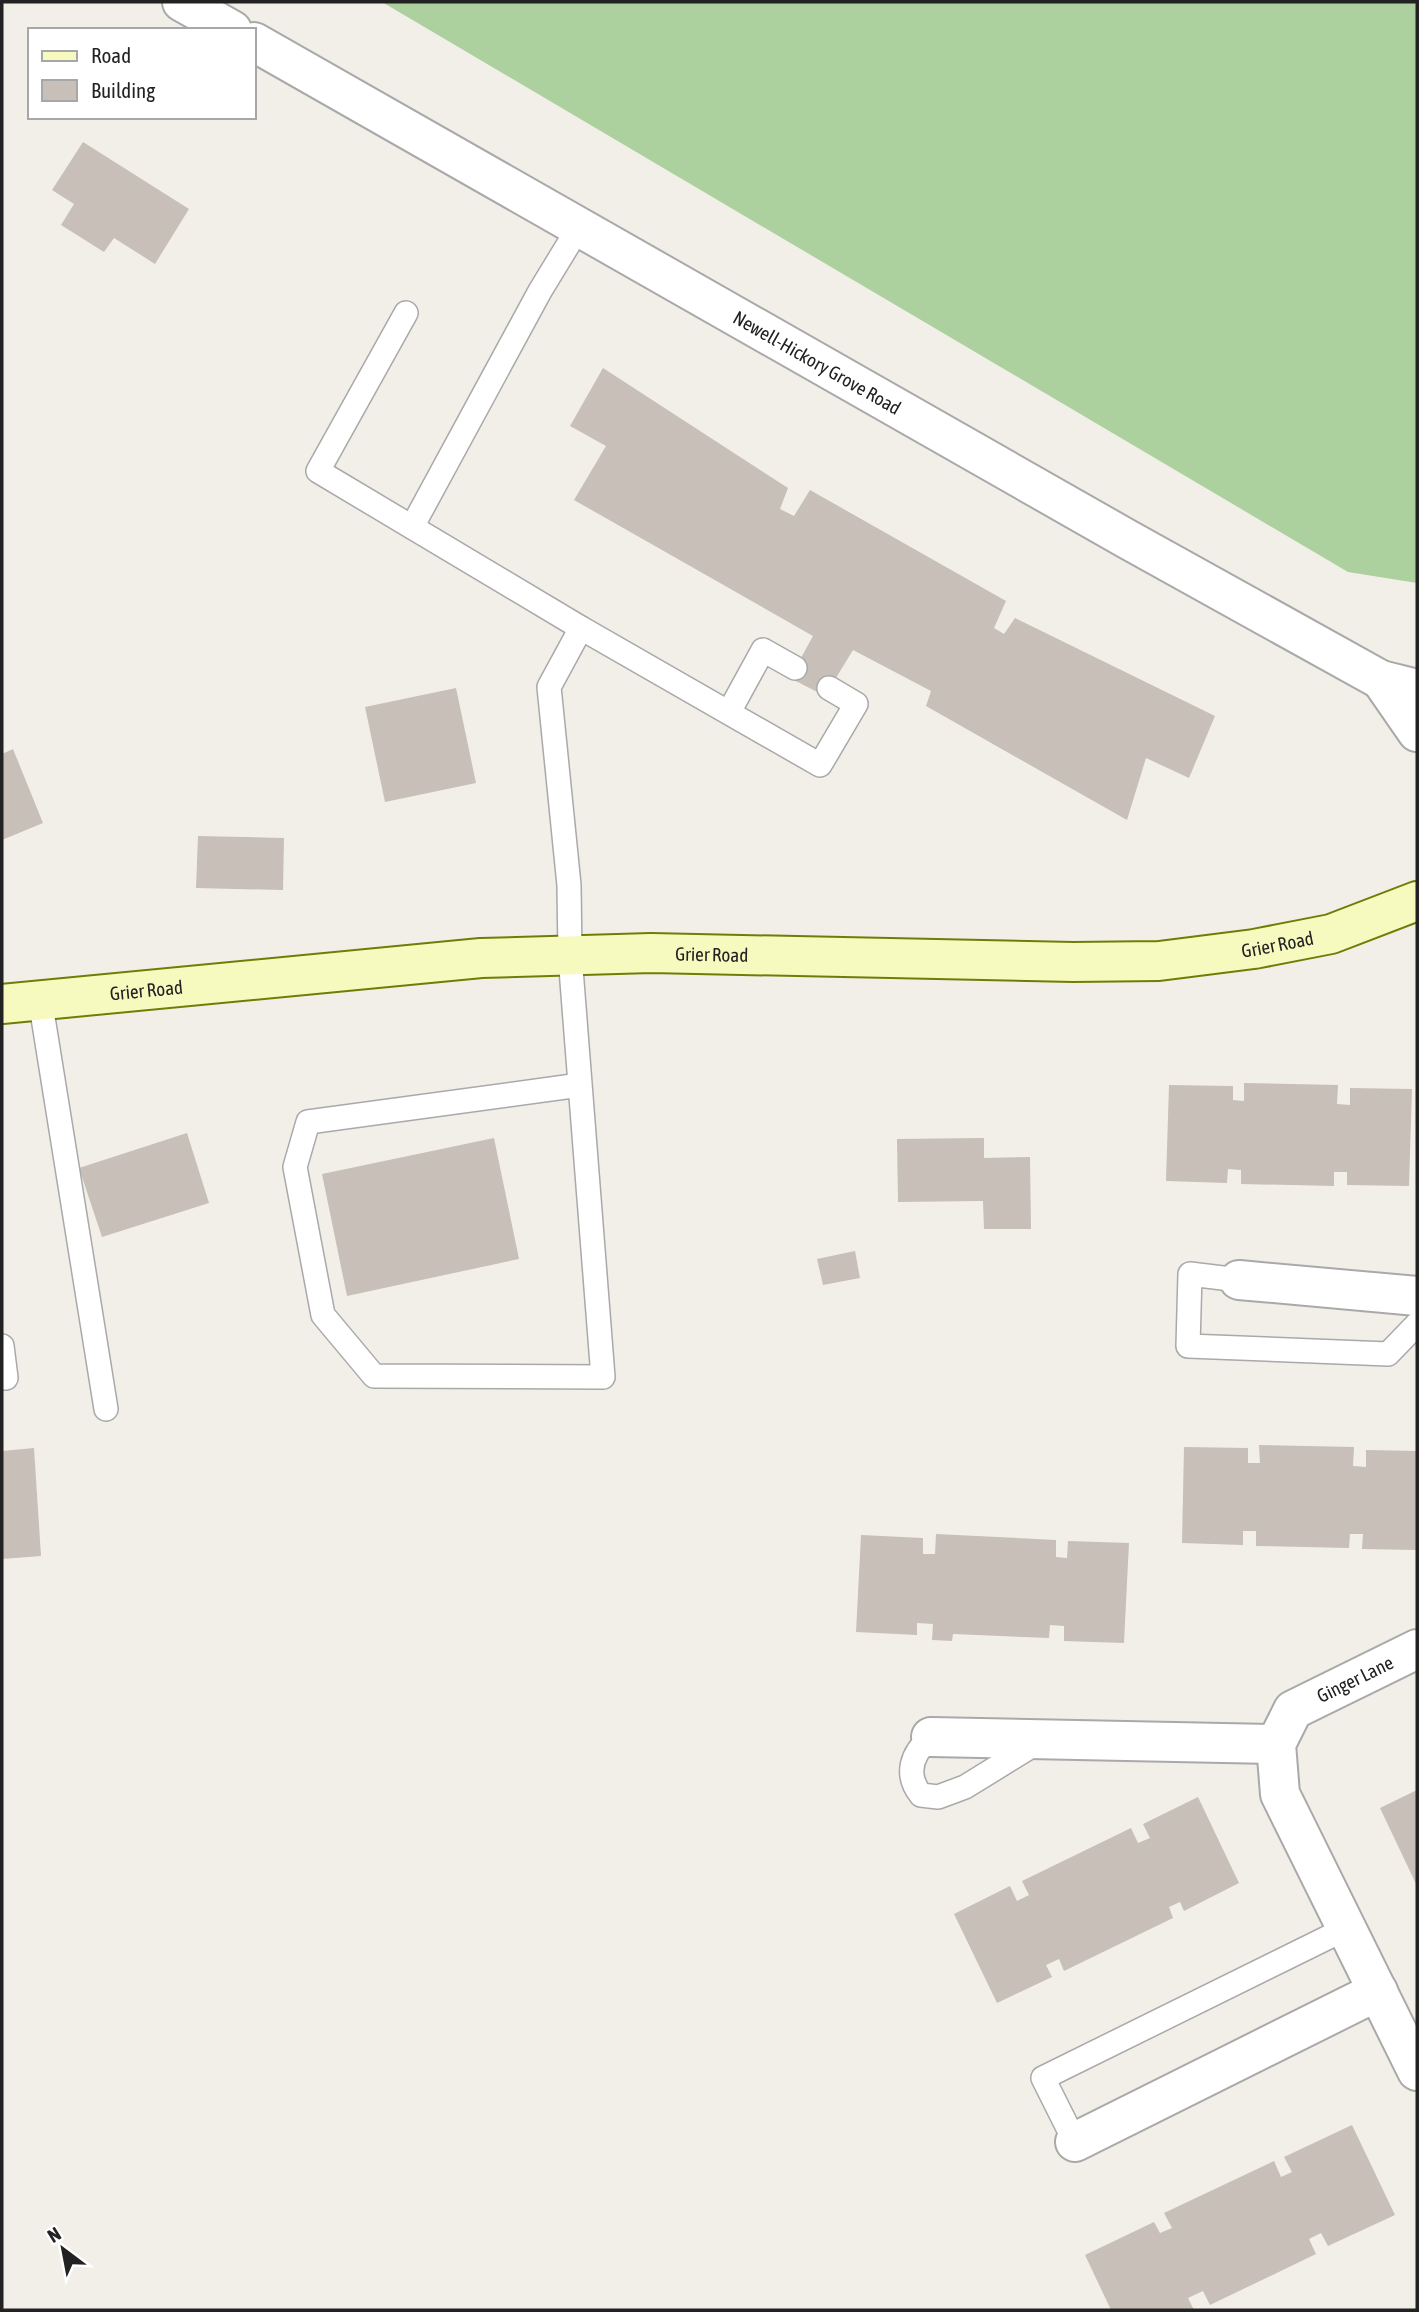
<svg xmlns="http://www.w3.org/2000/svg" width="1419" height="2312" font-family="'Asap Condensed',sans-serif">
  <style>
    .forest { fill: #add19e }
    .building { fill: #c7bfb8 }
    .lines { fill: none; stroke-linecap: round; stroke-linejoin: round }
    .lane-casing { stroke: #a9a9a9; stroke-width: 26 }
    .street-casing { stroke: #a9a9a9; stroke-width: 42 }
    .secondary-casing { stroke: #707d05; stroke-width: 42 }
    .lane { stroke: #fff; stroke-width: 23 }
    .street { stroke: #fff; stroke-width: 38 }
    .secondary { stroke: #f7fabf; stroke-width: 38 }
    .labels { text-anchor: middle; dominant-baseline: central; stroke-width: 6; stroke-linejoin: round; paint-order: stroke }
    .street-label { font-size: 19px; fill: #222; stroke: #fff }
  </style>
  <rect width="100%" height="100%" fill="#f2efe9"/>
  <!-- forest -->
  <path class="forest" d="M 382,2 L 1417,2 L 1417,583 L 1348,572 Z"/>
  <!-- building -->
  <g class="building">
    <path d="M 83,142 L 189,209 L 155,264 L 114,238 L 104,252 L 61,225 L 74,204 L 52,190 Z"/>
    <path d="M 603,368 L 788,488 L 780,509 L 794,516 L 810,490 L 1006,601 L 994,628 L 1004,634 L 1015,618 L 1215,716 L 1189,778 L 1146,758 L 1127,820 L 926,706 L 931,691 L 853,650 L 825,696 L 790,678 L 813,636 L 574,500 L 606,446 L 570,426 Z"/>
    <path d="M 456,688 L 476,783 L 385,802 L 365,707 Z"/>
    <path d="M 13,749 L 43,823 L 2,840 L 2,754 Z"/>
    <path d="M 198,836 L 284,838 L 283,890 L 196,888 Z"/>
    <path d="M 1244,1083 L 1338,1085 L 1337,1104 L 1350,1105 L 1350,1088 L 1412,1089 L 1409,1186 L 1347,1185 L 1347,1172 L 1334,1172 L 1334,1186 L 1241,1184 L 1241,1170 L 1228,1169 L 1227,1183 L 1166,1181 L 1169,1085 L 1233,1086 L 1233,1100 L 1244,1101 Z"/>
    <path d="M 187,1133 L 209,1203 L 102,1237 L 79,1168 Z"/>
    <path d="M 494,1138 L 519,1259 L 347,1296 L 322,1174 Z"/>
    <path d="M 984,1138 L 984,1158 L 1030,1157 L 1031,1229 L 984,1229 L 983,1201 L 898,1202 L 897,1139 Z"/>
    <path d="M 855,1251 L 860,1278 L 823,1285 L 817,1259 Z"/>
    <path d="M 1259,1445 L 1354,1447 L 1353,1466 L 1366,1467 L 1366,1450 L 1417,1451 L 1417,1550 L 1362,1549 L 1363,1534 L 1350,1534 L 1349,1548 L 1256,1546 L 1256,1531 L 1243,1531 L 1243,1545 L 1182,1543 L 1184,1447 L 1248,1448 L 1248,1463 L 1260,1463 Z"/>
    <path d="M 34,1448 L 41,1556 L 2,1559 L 2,1451 Z"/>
    <path d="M 936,1534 L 1056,1540 L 1056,1557 L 1067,1558 L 1068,1541 L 1129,1543 L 1124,1643 L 1064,1641 L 1064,1626 L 1050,1625 L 1049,1638 L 953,1634 L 952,1641 L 932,1640 L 933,1624 L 917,1623 L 917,1635 L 856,1632 L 861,1535 L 923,1538 L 923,1554 L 935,1554 Z"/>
    <path d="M 1417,1790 L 1417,1886 L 1380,1808 Z"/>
    <path d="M 1198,1797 L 1239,1883 L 1184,1911 L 1180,1902 L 1169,1907 L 1173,1918 L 1064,1971 L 1059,1959 L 1046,1965 L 1052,1977 L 997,2003 L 954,1914 L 1010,1886 L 1017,1901 L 1029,1895 L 1022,1881 L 1131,1828 L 1138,1843 L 1150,1838 L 1143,1824 Z"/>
    <path d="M 1352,2125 L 1395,2215 L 1328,2246 L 1321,2233 L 1309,2239 L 1316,2254 L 1210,2305 L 1203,2291 L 1188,2298 L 1194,2310 L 1111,2310 L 1085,2255 L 1154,2222 L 1160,2233 L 1172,2228 L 1164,2213 L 1274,2161 L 1281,2177 L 1292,2172 L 1284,2157 Z"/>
  </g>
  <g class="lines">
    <!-- lane casing -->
    <g class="lane-casing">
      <g id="lane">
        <path d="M 406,313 L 318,471 L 581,628"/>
        <path d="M 412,527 L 540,291 L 579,227"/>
        <path d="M 729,712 L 763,650 L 795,668"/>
        <path d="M 40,999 L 106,1409"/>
        <path d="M 580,1085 L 308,1122 L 295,1167 L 323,1315 L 374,1376 L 603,1377 L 570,956 L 569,885 L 549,687 L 581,628 L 820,765 L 856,704 L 829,688"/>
        <path d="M 1239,1280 L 1190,1274 L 1188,1346 L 1388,1354 L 1417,1324"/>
        <path d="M 2,1346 L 6,1378 L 2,1378"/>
        <path d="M 931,1737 C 912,1753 904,1774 921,1795 L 938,1797 L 965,1787 L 1038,1742"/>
        <path d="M 1075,2142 L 1043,2078 L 1347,1928"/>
      </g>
    </g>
    <!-- street casing -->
    <g class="street-casing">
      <g id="street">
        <path d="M 182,2 L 232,30"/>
        <path id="s1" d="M 254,42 L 1127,539 L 1381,680 L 1417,689"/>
        <path d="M 1381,680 L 1417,732"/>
        <path d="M 1239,1280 L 1417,1296"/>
        <path d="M 1417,1649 L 1293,1710 L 1276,1744 L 1280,1794 L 1417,2071"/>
        <path d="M 931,1737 L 1276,1744"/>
        <path d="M 1075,2142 L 1378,1991"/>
      </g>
    </g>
    <!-- secondary casing -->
    <g class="secondary-casing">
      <g id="secondary">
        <path id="s2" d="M 2,1004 L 481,958 L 651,953 L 1073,962 L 1159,961 L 1254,949 L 1331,934 L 1417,901"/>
      </g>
    </g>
    <!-- lane -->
    <use href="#lane" class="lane"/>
    <!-- street -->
    <use href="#street" class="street"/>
    <!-- secondary -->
    <use href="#secondary" class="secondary"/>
  </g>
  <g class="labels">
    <!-- street labels -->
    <g class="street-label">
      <text stroke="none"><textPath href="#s1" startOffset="648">Newell-Hickory Grove Road</textPath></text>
      <text stroke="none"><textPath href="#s2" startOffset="1279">Grier Road</textPath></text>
      <text stroke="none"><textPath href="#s2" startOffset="712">Grier Road</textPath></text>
      <text stroke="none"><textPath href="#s2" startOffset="145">Grier Road</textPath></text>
      <text transform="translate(1355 1679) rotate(-26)">Ginger Lane</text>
    </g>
  </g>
  <!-- border -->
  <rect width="1419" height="2312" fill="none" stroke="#222222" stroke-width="7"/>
  <!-- legend -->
  <rect x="28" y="28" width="228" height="91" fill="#ffffff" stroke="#a7a7a7" stroke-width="2"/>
  <rect x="42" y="51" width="35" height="10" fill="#f7fabf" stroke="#a7a7a7" stroke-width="2"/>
  <text x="91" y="63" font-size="21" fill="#222222">Road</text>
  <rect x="42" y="80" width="35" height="21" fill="#c7bfb8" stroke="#a7a7a7" stroke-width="2"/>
  <text x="91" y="98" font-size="21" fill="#222222">Building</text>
  <!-- north arrow -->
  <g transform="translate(63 2249) rotate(328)" stroke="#ffffff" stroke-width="5" paint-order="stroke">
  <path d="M0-5L12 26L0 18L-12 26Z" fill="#222222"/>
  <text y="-10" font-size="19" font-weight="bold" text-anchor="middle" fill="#222222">N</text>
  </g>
</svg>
